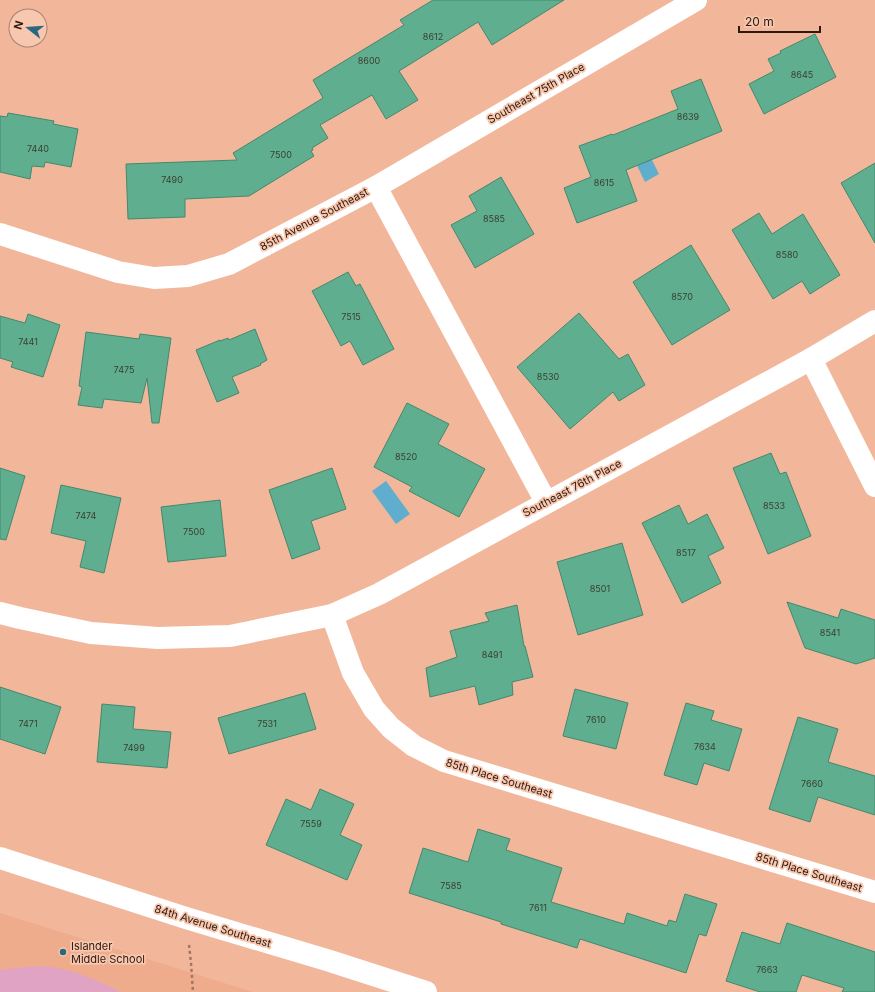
<svg xmlns="http://www.w3.org/2000/svg" width="875" height="992" font-family="Inter,sans-serif">
  <style>
    .built { fill: #efac8c }
    .green { fill: #e0a3c3 }
    .water { fill: #5faece }
    .building { fill: #5fae8f; stroke: #44886e }
    .lines { fill: none; stroke-linecap: round; stroke-linejoin: round }
    .path { stroke: #a27661; stroke-width: 2.5; stroke-dasharray: 3 3; stroke-linecap: butt }
    .minor { stroke: #fff; stroke-width: 22 }
    .poi-dot { fill: #2b677e; stroke: #f8c7b0; stroke-width: 1.5 }
    .labels { text-anchor: middle; dominant-baseline: central; stroke-width: 3.5; stroke-linejoin: round; paint-order: stroke }
    .number-label { font-size: 9px; fill: #3b3f2f }
    .street-label { font-size: 11px; fill: #2f1a0f; stroke: #f8c7b0 }
    .poi-label { font-size: 11px; fill: #2f1a0f; stroke: #f8c7b0; text-anchor: start }
  </style>
  <rect width="100%" height="100%" fill="#f2b79a"/>
  <!-- built -->
  <path class="built" d="M 0,913 L 253,992 L 0,992 Z"/>
  <!-- green -->
  <path class="green" d="M 24,967 C 33,967 43,966 52,967 C 77,971 99,981 121,992 L 0,992 L 0,970 Z"/>
  <!-- water -->
  <g class="water">
    <path d="M 643,142 L 659,174 L 645,182 L 629,149 Z"/>
    <path d="M 386,481 L 410,514 L 396,524 L 372,491 Z"/>
  </g>
  <!-- building -->
  <g class="building">
    <path d="M 433,0 L 564,0 L 492,45 L 478,22 L 399,71 L 418,100 L 386,119 L 372,95 L 320,125 L 328,138 L 312,148 L 313,150 L 311,151 L 314,156 L 249,196 L 185,199 L 185,217 L 128,219 L 126,164 L 237,160 L 233,153 L 323,98 L 313,80 L 404,25 L 400,20 Z"/>
    <path d="M 815,34 L 836,77 L 764,114 L 749,84 L 774,71 L 768,59 L 781,53 L 780,51 Z"/>
    <path d="M 701,79 L 722,131 L 626,170 L 637,201 L 577,223 L 564,188 L 591,177 L 579,146 L 612,134 L 613,135 L 678,109 L 671,91 Z"/>
    <path d="M 8,113 L 54,121 L 53,124 L 78,129 L 71,167 L 45,162 L 44,167 L 32,166 L 30,179 L 0,172 L 0,116 L 7,117 Z"/>
    <path d="M 875,163 L 875,243 L 841,183 Z"/>
    <path d="M 501,177 L 534,234 L 475,268 L 451,225 L 477,211 L 469,196 Z"/>
    <path d="M 759,213 L 772,234 L 803,214 L 840,275 L 810,294 L 802,281 L 773,299 L 732,230 Z"/>
    <path d="M 691,245 L 730,310 L 672,345 L 633,282 Z"/>
    <path d="M 348,272 L 356,286 L 360,284 L 394,349 L 363,365 L 350,341 L 341,346 L 312,291 Z"/>
    <path d="M 579,313 L 619,359 L 628,354 L 645,385 L 619,401 L 613,392 L 570,429 L 517,367 Z"/>
    <path d="M 28,314 L 60,325 L 43,377 L 11,367 L 13,362 L 0,358 L 0,316 L 25,323 Z"/>
    <path d="M 255,329 L 267,360 L 260,364 L 261,365 L 232,377 L 239,393 L 217,402 L 196,350 L 220,340 L 220,341 L 228,338 L 229,340 Z"/>
    <path d="M 86,332 L 139,339 L 140,334 L 171,338 L 159,423 L 152,423 L 147,378 L 141,403 L 104,399 L 102,408 L 78,405 L 82,387 L 79,386 Z"/>
    <path d="M 407,403 L 449,424 L 438,444 L 485,469 L 459,517 L 409,491 L 412,487 L 374,467 Z"/>
    <path d="M 771,453 L 780,474 L 786,472 L 811,536 L 768,554 L 733,468 Z"/>
    <path d="M 0,468 L 25,476 L 6,540 L 0,539 Z"/>
    <path d="M 332,468 L 346,509 L 311,521 L 320,549 L 292,559 L 269,490 Z"/>
    <path d="M 61,485 L 121,498 L 104,573 L 80,567 L 86,541 L 51,533 Z"/>
    <path d="M 220,500 L 226,556 L 168,562 L 161,507 Z"/>
    <path d="M 679,505 L 688,524 L 707,514 L 724,548 L 708,556 L 721,583 L 682,603 L 642,523 Z"/>
    <path d="M 622,543 L 643,615 L 578,635 L 557,562 Z"/>
    <path d="M 787,602 L 838,618 L 841,609 L 875,620 L 875,658 L 856,664 L 805,648 Z"/>
    <path d="M 517,605 L 524,646 L 525,646 L 533,677 L 512,682 L 513,695 L 479,705 L 475,686 L 430,697 L 426,668 L 457,657 L 450,631 L 489,621 L 485,613 Z"/>
    <path d="M 0,687 L 61,707 L 45,754 L 0,739 Z"/>
    <path d="M 575,689 L 628,703 L 616,749 L 563,736 Z"/>
    <path d="M 305,693 L 316,729 L 229,754 L 218,718 Z"/>
    <path d="M 686,703 L 714,711 L 711,720 L 742,729 L 729,771 L 704,763 L 697,785 L 664,775 Z"/>
    <path d="M 102,704 L 135,707 L 133,729 L 171,732 L 167,768 L 97,762 Z"/>
    <path d="M 798,717 L 838,729 L 828,762 L 875,776 L 875,815 L 818,797 L 810,822 L 769,809 Z"/>
    <path d="M 320,789 L 354,804 L 340,835 L 362,845 L 347,880 L 266,845 L 286,799 L 311,810 Z"/>
    <path d="M 478,829 L 510,839 L 506,850 L 562,868 L 551,902 L 624,924 L 627,913 L 667,926 L 669,920 L 676,922 L 685,894 L 717,904 L 706,936 L 699,934 L 686,973 L 580,939 L 577,948 L 501,924 L 501,922 L 409,893 L 423,848 L 468,862 Z"/>
    <path d="M 787,923 L 875,952 L 875,992 L 842,992 L 844,988 L 802,975 L 796,992 L 760,992 L 726,981 L 742,932 L 780,944 Z"/>
  </g>
  <g class="lines">
    <!-- path -->
    <path class="path" d="M 189,945 L 191,963 L 193,992"/>
    <!-- minor -->
    <g class="minor">
      <path d="M 376,187 L 546,502"/>
      <path d="M 0,234 L 118,272 L 154,278 L 188,276 L 229,264 L 376,187 L 696,0"/>
      <path d="M 875,321 L 811,359 L 875,486"/>
      <path d="M 0,613 L 20,618 L 91,633 L 158,638 L 230,636 L 332,615 L 353,673 L 374,709 L 391,728 L 414,746 L 444,761 L 875,892"/>
      <path d="M 332,615 L 379,594 L 811,359"/>
      <path d="M 0,858 L 186,918 L 330,961 L 426,992"/>
    </g>
  </g>
  <!-- markers -->
  <circle class="poi-dot" cx="63" cy="952" r="4"/>
  <g class="labels">
    <!-- number labels -->
    <g class="number-label">
      <text x="433" y="36">8612</text>
      <text x="369" y="60">8600</text>
      <text x="802" y="74">8645</text>
      <text x="688" y="116">8639</text>
      <text x="38" y="148">7440</text>
      <text x="281" y="154">7500</text>
      <text x="172" y="179">7490</text>
      <text x="604" y="182">8615</text>
      <text x="494" y="218">8585</text>
      <text x="787" y="254">8580</text>
      <text x="682" y="296">8570</text>
      <text x="351" y="316">7515</text>
      <text x="28" y="341">7441</text>
      <text x="124" y="369">7475</text>
      <text x="548" y="376">8530</text>
      <text x="406" y="456">8520</text>
      <text x="774" y="505">8533</text>
      <text x="86" y="515">7474</text>
      <text x="194" y="531">7500</text>
      <text x="686" y="552">8517</text>
      <text x="600" y="588">8501</text>
      <text x="830" y="632">8541</text>
      <text x="492" y="654">8491</text>
      <text x="596" y="719">7610</text>
      <text x="28" y="723">7471</text>
      <text x="267" y="723">7531</text>
      <text x="705" y="746">7634</text>
      <text x="134" y="747">7499</text>
      <text x="812" y="783">7660</text>
      <text x="311" y="823">7559</text>
      <text x="451" y="885">7585</text>
      <text x="538" y="907">7611</text>
      <text x="767" y="969">7663</text>
    </g>
    <!-- street labels -->
    <g class="street-label">
      <text transform="translate(536 93) rotate(-30)">Southeast 75th Place</text>
      <text transform="translate(314 219) rotate(-28)">85th Avenue Southeast</text>
      <text transform="translate(572 488) rotate(-28)">Southeast 76th Place</text>
      <text transform="translate(499 778) rotate(17)">85th Place Southeast</text>
      <text transform="translate(809 872) rotate(17)">85th Place Southeast</text>
      <text transform="translate(213 926) rotate(17)">84th Avenue Southeast</text>
    </g>
    <!-- poi labels -->
    <g class="poi-label">
      <text x="71" y="946">Islander<tspan x="71" dy="13">Middle School</tspan></text>
    </g>
  </g>
  <!-- north arrow -->
  <g transform="translate(28 28) rotate(287)"><circle r="19" fill="#f8c7b0" stroke="#a88270"/>
  <path d="M0-3L7 15L0 10L-7 15Z" fill="#2b677e"/>
  <text y="-6" font-size="11" font-weight="bold" text-anchor="middle" fill="#2f1a0f">N</text>
  </g>
  <!-- scale -->
  <path d="M739 26v6h81v-6" fill="none" stroke="#2f1a0f" stroke-width="2"/>
  <text x="745" y="26" font-size="12" fill="#2f1a0f" stroke="#f8c7b0" stroke-width="3" paint-order="stroke">20 m</text>
</svg>
